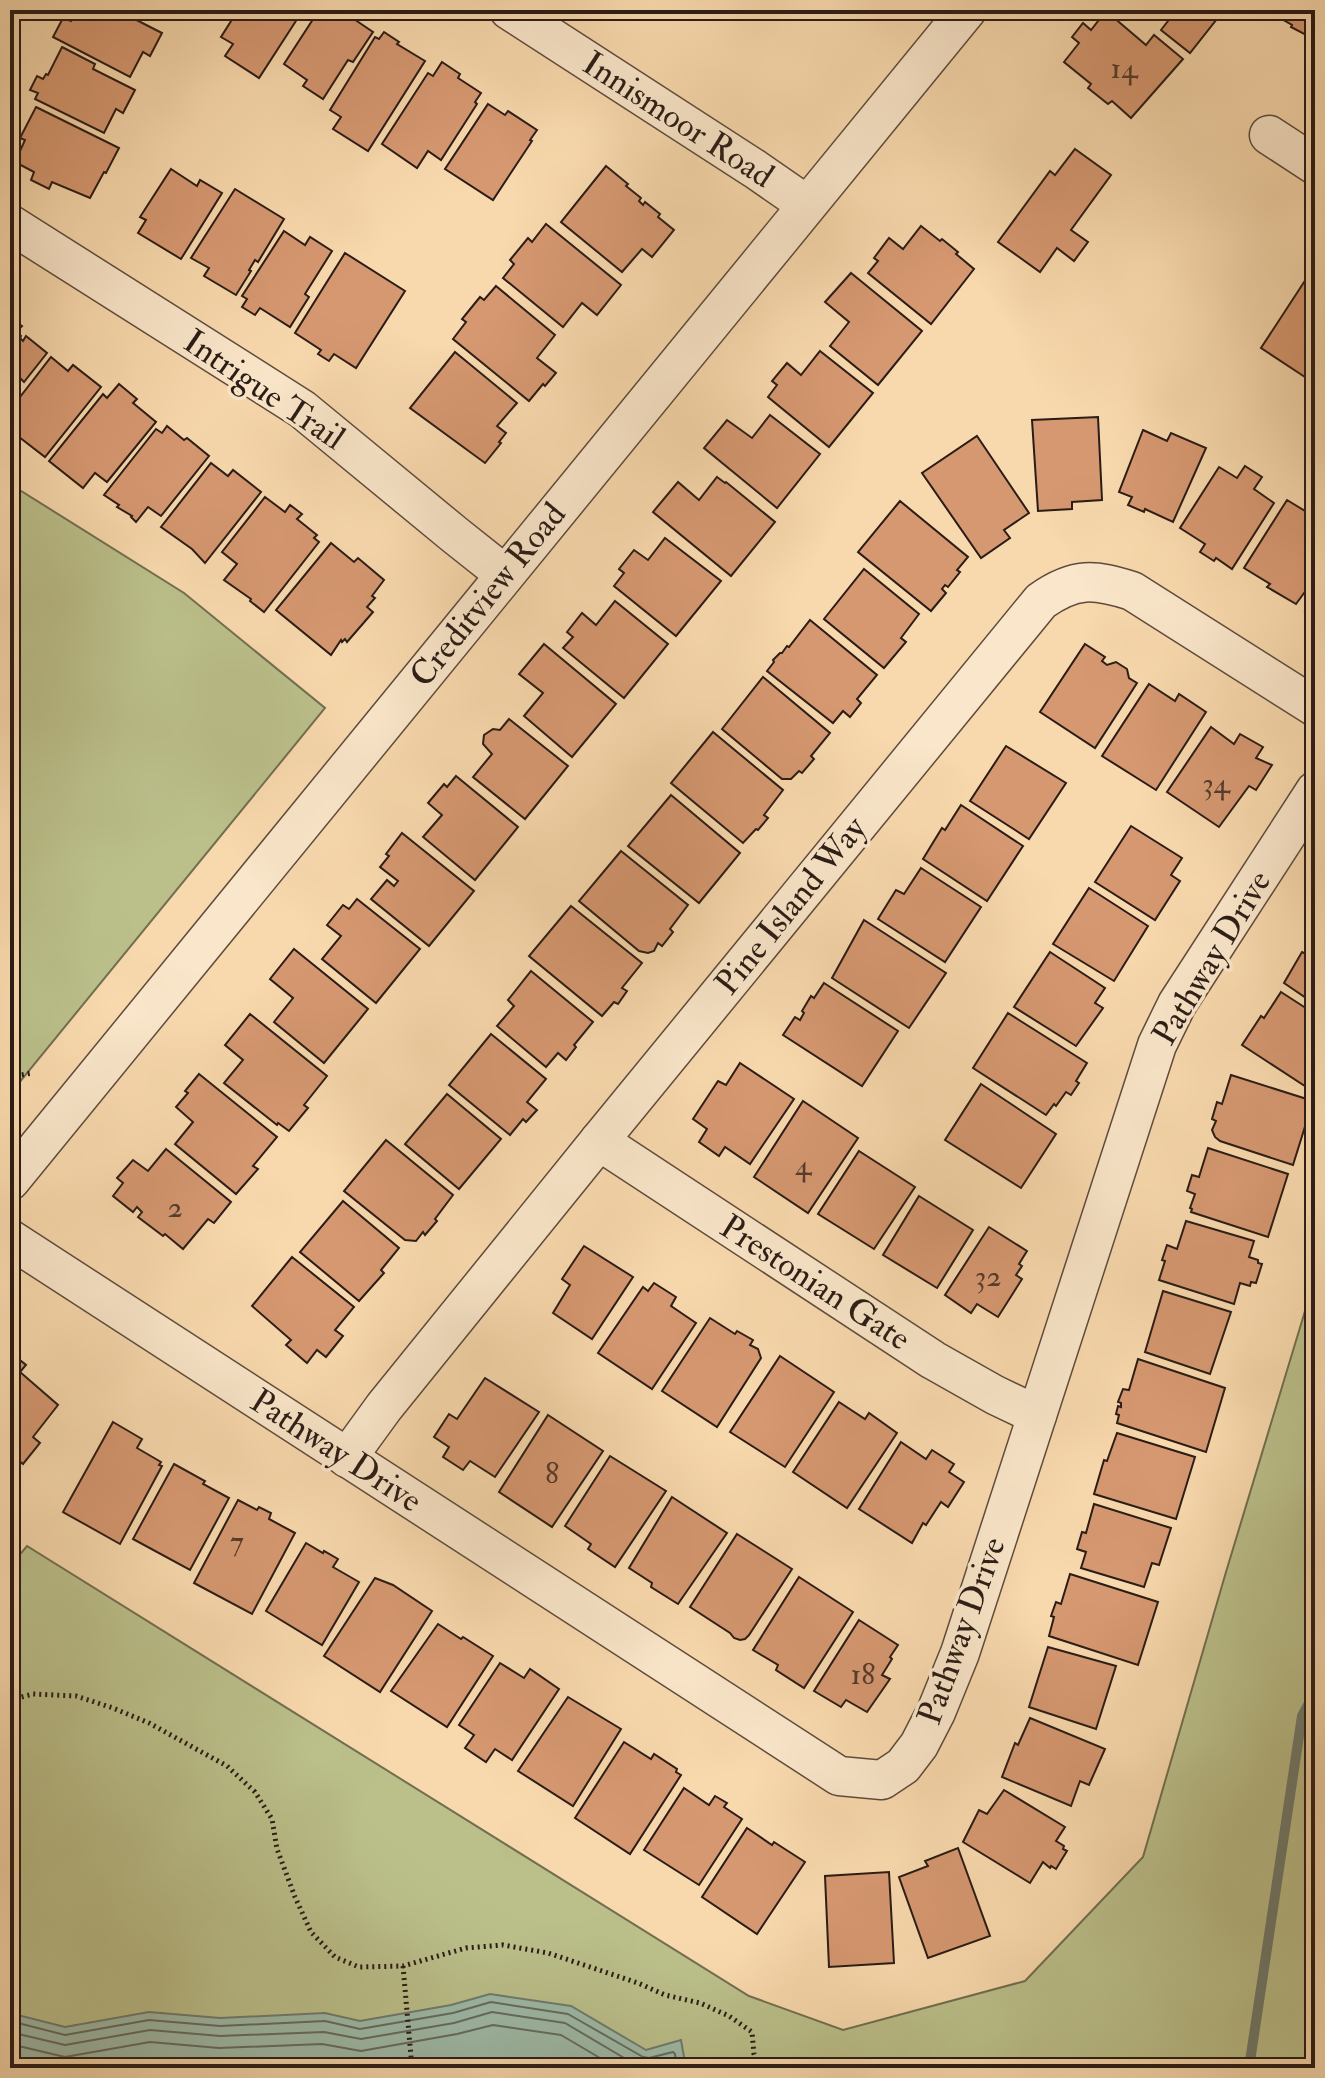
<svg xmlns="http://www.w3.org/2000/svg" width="1325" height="2078" font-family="'IM FELL Double Pica',serif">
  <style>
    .green { fill: #bbc08b; stroke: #726e50; stroke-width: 2 }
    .water { fill: #9dbaa8; stroke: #6f7b6e; stroke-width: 2 }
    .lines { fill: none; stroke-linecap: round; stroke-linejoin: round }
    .shore { stroke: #646b5f; stroke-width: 2 }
    .stream { stroke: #6f7b6e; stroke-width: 10 }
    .building { fill: #d69871; stroke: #2a1c16; stroke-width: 2 }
    .street-casing { stroke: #5e4b3c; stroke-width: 41 }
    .path { stroke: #2a1c16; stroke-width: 5; stroke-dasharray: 2 4; stroke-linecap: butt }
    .street { stroke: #fae6ca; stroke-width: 38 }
    .labels { text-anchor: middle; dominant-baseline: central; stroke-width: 7; stroke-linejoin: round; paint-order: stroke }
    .number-label { font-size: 30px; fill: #553b2d }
    .street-label { font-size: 34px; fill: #2a1c16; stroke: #fae6ca }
  </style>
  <rect width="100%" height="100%" fill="#f8d9ad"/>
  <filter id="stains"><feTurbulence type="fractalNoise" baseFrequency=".0025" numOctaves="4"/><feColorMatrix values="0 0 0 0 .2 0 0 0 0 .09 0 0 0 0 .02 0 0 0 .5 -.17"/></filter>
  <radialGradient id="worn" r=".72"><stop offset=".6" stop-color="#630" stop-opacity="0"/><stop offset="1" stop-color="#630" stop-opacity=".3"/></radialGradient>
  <!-- green -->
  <g class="green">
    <path d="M 10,484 L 184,593 L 325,708 L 10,1094 Z"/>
    <path d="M 1315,1278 L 1315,2068 L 10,2068 L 10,1566 L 27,1546 L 749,1996 L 843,2030 L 1025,1981 L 1143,1857 L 1226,1572 Z"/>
  </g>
  <!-- water -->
  <path class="water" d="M 490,1994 L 571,2006 L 646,2050 L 681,2040 L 686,2068 L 10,2068 L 10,2013 L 65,2027 L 149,2012 L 220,2018 L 325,2013 L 360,2021 L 451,2005 Z"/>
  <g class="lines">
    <!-- shore -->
    <g class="shore">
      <path d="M 10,2021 L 65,2035 L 149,2020 L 220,2026 L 325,2021 L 360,2029 L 453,2013 L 491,2002 L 568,2014 L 643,2057 L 649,2058 L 673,2052 L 675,2054 L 677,2068"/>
      <path d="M 10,2032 L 65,2045 L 150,2030 L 220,2036 L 324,2032 L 361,2039 L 454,2023 L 492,2012 L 565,2023 L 636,2065 L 644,2068"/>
      <path d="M 10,2044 L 65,2057 L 150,2042 L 219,2048 L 322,2044 L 361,2051 L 457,2034 L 493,2025 L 561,2035 L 617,2068"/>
    </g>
    <!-- stream -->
    <path class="stream" d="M 1249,2068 L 1302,1716 L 1315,1692"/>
  </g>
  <!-- building -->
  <g class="building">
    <path d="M 78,10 L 117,10 L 162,33 L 150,56 L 143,52 L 130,77 L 53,37 L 63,18 L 71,21 Z"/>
    <path d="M 238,10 L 303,10 L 259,78 L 225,56 L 233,44 L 221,37 Z"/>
    <path d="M 319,10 L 347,10 L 348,15 L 373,32 L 353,62 L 348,60 L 323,99 L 303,86 L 307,80 L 284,64 Z"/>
    <path d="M 1154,10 L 1224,10 L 1190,53 L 1161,30 L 1168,21 Z"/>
    <path d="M 1275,10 L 1315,10 L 1315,35 L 1310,32 L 1308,36 L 1291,27 L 1292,25 L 1273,14 Z"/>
    <path d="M 1106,11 L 1146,45 L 1154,35 L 1183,59 L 1131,118 L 1112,101 L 1108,104 L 1088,88 L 1091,84 L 1064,62 L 1079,43 L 1072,37 L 1083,23 L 1091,30 Z"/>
    <path d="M 384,32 L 399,42 L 397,44 L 425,61 L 368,151 L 333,129 L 341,117 L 330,110 L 375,37 L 379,39 Z"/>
    <path d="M 62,47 L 95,64 L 93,69 L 135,90 L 123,113 L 116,109 L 104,133 L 35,99 L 38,93 L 30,90 L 37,76 L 43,79 L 46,74 L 48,75 Z"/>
    <path d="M 442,62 L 460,74 L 458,78 L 481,93 L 475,102 L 477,104 L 441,160 L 428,151 L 417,168 L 382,144 L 428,73 L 433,76 Z"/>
    <path d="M 488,104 L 505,115 L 508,111 L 537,130 L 530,140 L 532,141 L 493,200 L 445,169 Z"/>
    <path d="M 36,107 L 119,148 L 106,173 L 104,172 L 90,198 L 52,182 L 49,189 L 31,180 L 34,172 L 15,162 L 25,140 L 20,138 Z"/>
    <path d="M 1075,149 L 1111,175 L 1071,230 L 1088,242 L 1074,261 L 1057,248 L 1040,272 L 998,242 L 1050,171 L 1055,175 Z"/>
    <path d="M 606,166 L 628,184 L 626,186 L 641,198 L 639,201 L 643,205 L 645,202 L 660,214 L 658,217 L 674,230 L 652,257 L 642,249 L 622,272 L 561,222 Z"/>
    <path d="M 171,169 L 197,186 L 200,180 L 222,193 L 181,259 L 138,233 L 146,220 L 140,217 Z"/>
    <path d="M 235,189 L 284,219 L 258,262 L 255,260 L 249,270 L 251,271 L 236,295 L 204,276 L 209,268 L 191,258 Z"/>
    <path d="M 546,224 L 621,285 L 597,315 L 582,303 L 563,327 L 503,278 L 514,264 L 510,260 L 528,238 L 532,242 Z"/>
    <path d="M 921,226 L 940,241 L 942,239 L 958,252 L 956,254 L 974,269 L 931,324 L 868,273 L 878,261 L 874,258 L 889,238 L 903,249 Z"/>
    <path d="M 284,231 L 305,245 L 310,237 L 332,251 L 305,294 L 309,297 L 290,327 L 260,308 L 255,315 L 242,307 L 247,299 L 242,296 Z"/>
    <path d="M 345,253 L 405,291 L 356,368 L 334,354 L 329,361 L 318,354 L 321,350 L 295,333 Z"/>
    <path d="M 851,273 L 922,331 L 878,385 L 830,346 L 849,322 L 825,302 Z"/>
    <path d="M 1310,273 L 1315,277 L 1314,383 L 1261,348 Z"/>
    <path d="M 496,286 L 555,335 L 537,358 L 556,373 L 545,386 L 543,384 L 529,401 L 453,339 L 466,322 L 462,319 L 480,297 L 484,300 Z"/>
    <path d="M 10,317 L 22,326 L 16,332 L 21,336 L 20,338 L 23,341 L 26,336 L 47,353 L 24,382 L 21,379 L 10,393 Z"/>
    <path d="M 820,351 L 873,393 L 829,447 L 768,397 L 777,385 L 772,381 L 787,363 L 801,375 Z"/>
    <path d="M 455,352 L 517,403 L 497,426 L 506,433 L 499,442 L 501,443 L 485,463 L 410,408 Z"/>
    <path d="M 51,357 L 68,371 L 73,365 L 101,387 L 45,457 L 10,430 L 10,410 Z"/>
    <path d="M 119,384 L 137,399 L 133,403 L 156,422 L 107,482 L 95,473 L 83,488 L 49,461 L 103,394 L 107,398 Z"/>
    <path d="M 770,415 L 820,454 L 777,508 L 704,448 L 727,420 L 752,438 Z"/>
    <path d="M 1098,417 L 1102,500 L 1072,502 L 1072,509 L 1038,511 L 1032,420 Z"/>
    <path d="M 167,426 L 184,440 L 187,438 L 209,456 L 161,516 L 148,507 L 136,522 L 131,517 L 132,516 L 117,507 L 119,505 L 104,495 L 156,429 L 162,433 Z"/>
    <path d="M 1143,430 L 1167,441 L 1171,433 L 1206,448 L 1173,522 L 1145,509 L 1144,512 L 1128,505 L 1132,497 L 1119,492 Z"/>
    <path d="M 977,436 L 1029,513 L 1004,530 L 1010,538 L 981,558 L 922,473 Z"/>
    <path d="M 211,463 L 228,476 L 233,470 L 261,492 L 205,563 L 192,549 L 161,527 Z"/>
    <path d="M 1245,466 L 1262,477 L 1254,489 L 1274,503 L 1232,569 L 1216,558 L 1214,561 L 1200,552 L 1205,544 L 1180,528 L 1219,467 L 1237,478 Z"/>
    <path d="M 717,477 L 725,483 L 726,482 L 775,522 L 731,576 L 653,512 L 678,482 L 699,500 Z"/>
    <path d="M 265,497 L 285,512 L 290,505 L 302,514 L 297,519 L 317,535 L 314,538 L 319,542 L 264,612 L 250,601 L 251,599 L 224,580 L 237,564 L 222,552 Z"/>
    <path d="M 1287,500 L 1315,517 L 1315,578 L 1296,604 L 1267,587 L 1270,584 L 1244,568 Z"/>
    <path d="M 900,501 L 968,557 L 957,570 L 960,572 L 948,587 L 945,585 L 942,589 L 946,593 L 931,611 L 858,552 Z"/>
    <path d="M 665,538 L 721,581 L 676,636 L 614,586 L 624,573 L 619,569 L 634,550 L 648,560 Z"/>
    <path d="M 331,543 L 354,562 L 358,558 L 384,580 L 372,596 L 375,598 L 367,607 L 373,612 L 347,642 L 345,639 L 342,642 L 341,640 L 331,655 L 276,610 Z"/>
    <path d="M 864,569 L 919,614 L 901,638 L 906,642 L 884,668 L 824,619 Z"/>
    <path d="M 1315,595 L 1315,617 L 1305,611 Z"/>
    <path d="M 615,601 L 668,644 L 624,698 L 563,648 L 573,637 L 567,632 L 582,613 L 596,625 Z"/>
    <path d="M 810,620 L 877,675 L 857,699 L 861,703 L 850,717 L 843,711 L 833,723 L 767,671 L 774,662 L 773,660 L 780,653 L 782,653 L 787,646 L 789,647 Z"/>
    <path d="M 544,644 L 616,704 L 572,757 L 524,716 L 543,693 L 519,674 Z"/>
    <path d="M 1085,644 L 1105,657 L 1102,661 L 1107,665 L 1116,662 L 1127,669 L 1129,678 L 1137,683 L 1095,748 L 1040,712 Z"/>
    <path d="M 763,677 L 830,733 L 811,756 L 814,759 L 802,773 L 799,771 L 791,779 L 782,779 L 722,729 Z"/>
    <path d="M 1149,684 L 1175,701 L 1179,694 L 1206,712 L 1156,790 L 1102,756 Z"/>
    <path d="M 509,719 L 568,766 L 525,819 L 473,777 L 492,754 L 483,744 L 484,735 L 493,729 L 500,730 Z"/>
    <path d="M 1211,727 L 1234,744 L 1240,734 L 1263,747 L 1256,758 L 1272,765 L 1256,790 L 1249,786 L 1219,827 L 1167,792 Z"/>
    <path d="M 713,732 L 783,790 L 764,815 L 768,818 L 758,830 L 756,829 L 743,843 L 671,783 Z"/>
    <path d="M 1006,746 L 1066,783 L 1029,839 L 970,801 Z"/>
    <path d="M 456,776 L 518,827 L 475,880 L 423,837 L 442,815 L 428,803 L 444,784 L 447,787 Z"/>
    <path d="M 671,795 L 740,853 L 699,903 L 628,846 Z"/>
    <path d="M 961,805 L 1023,846 L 987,901 L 923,859 L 942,828 L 945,830 Z"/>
    <path d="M 1131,826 L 1182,858 L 1171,875 L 1180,881 L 1155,920 L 1095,882 Z"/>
    <path d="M 402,833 L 474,891 L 429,946 L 371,899 L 387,880 L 394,886 L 398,881 L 380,867 L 389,856 L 386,854 Z"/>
    <path d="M 621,851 L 688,905 L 670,929 L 673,932 L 662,946 L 658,943 L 654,951 L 648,953 L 639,951 L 579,901 Z"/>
    <path d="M 921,868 L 981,907 L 945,962 L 878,919 L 896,890 L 904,894 Z"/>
    <path d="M 1089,888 L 1148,926 L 1114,981 L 1053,944 Z"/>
    <path d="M 357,899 L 420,949 L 376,1003 L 322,959 L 341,936 L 327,925 L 343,905 L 349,909 Z"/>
    <path d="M 571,906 L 642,963 L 622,988 L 627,991 L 618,1004 L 614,1002 L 602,1016 L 529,956 Z"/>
    <path d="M 864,920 L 946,973 L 909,1028 L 832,978 Z"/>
    <path d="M 1315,940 L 1315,1004 L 1284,983 L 1302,952 L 1306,954 Z"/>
    <path d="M 294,949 L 368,1009 L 324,1063 L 274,1022 L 293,998 L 270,979 Z"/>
    <path d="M 1050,952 L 1105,988 L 1095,1003 L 1103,1008 L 1076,1046 L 1014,1007 Z"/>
    <path d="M 531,971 L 593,1022 L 574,1045 L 576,1047 L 566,1060 L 558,1053 L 546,1067 L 497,1026 L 514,1006 L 508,1000 Z"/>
    <path d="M 824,983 L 898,1031 L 862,1086 L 783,1035 L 795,1017 L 800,1020 L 804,1013 L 802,1011 L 811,996 L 814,998 Z"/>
    <path d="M 1281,992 L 1315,1014 L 1314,1092 L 1242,1045 L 1261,1016 L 1264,1018 Z"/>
    <path d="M 1008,1013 L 1087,1063 L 1076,1081 L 1079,1083 L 1071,1095 L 1066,1092 L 1056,1106 L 1054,1104 L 1046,1115 L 973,1068 Z"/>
    <path d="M 250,1014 L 327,1076 L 304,1105 L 308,1108 L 289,1131 L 278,1123 L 277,1125 L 224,1083 L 243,1060 L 225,1045 Z"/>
    <path d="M 491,1034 L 546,1079 L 527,1102 L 537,1110 L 526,1122 L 523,1119 L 510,1135 L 449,1085 Z"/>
    <path d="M 740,1063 L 794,1099 L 750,1164 L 725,1147 L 719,1156 L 699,1142 L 707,1129 L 693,1119 L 718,1081 L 726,1085 Z"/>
    <path d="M 199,1074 L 277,1137 L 253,1166 L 258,1169 L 236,1194 L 175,1144 L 193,1122 L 176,1107 L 188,1093 L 185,1091 Z"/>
    <path d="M 1231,1075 L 1313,1101 L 1293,1165 L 1220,1141 L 1215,1137 L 1212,1130 L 1216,1121 L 1212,1119 L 1217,1102 L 1222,1104 Z"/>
    <path d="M 981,1084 L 1056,1134 L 1021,1188 L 945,1140 Z"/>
    <path d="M 447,1094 L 501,1139 L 459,1189 L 405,1144 Z"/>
    <path d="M 803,1101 L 858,1138 L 808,1213 L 754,1177 Z"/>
    <path d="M 386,1140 L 453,1195 L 435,1219 L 437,1221 L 425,1235 L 423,1232 L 416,1241 L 405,1240 L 344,1191 Z"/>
    <path d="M 1208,1148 L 1288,1174 L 1268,1237 L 1191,1212 L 1192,1209 L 1190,1208 L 1195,1194 L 1187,1191 L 1192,1175 L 1199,1177 Z"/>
    <path d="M 166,1149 L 231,1202 L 214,1223 L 208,1219 L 183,1249 L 165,1234 L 163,1236 L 138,1217 L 142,1212 L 137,1207 L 133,1212 L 113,1196 L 123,1183 L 117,1178 L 133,1160 L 148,1171 Z"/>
    <path d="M 859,1151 L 915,1187 L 874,1249 L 818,1214 Z"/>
    <path d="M 919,1196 L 973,1230 L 937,1288 L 883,1255 Z"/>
    <path d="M 343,1201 L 399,1248 L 381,1270 L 384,1273 L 359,1301 L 300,1252 Z"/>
    <path d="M 1186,1221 L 1254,1241 L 1249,1257 L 1258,1260 L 1258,1263 L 1262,1264 L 1256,1283 L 1251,1282 L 1250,1286 L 1240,1283 L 1234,1304 L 1159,1280 L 1165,1261 L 1162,1260 L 1167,1245 L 1177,1249 Z"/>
    <path d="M 989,1227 L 1027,1251 L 1019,1264 L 1022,1266 L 1016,1275 L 1022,1279 L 998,1317 L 977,1304 L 971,1313 L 945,1295 Z"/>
    <path d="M 584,1246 L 633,1277 L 592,1339 L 553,1313 L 570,1285 L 562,1279 Z"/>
    <path d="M 292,1257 L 354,1307 L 335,1330 L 343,1336 L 326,1357 L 317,1350 L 307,1363 L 286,1345 L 291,1340 L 252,1306 Z"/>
    <path d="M 654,1283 L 676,1297 L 671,1306 L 696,1323 L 652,1389 L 598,1353 L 643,1287 L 648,1291 Z"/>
    <path d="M 1163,1291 L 1231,1312 L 1210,1374 L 1145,1352 Z"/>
    <path d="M 710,1318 L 735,1334 L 737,1331 L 753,1340 L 750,1345 L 758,1349 L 761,1358 L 717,1427 L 662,1391 Z"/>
    <path d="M 10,1352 L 26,1365 L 20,1372 L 58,1405 L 33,1437 L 40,1443 L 23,1464 L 10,1453 Z"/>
    <path d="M 780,1356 L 834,1392 L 785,1467 L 730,1432 Z"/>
    <path d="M 1138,1359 L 1225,1388 L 1206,1452 L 1117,1423 L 1119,1415 L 1116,1414 L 1118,1406 L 1121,1407 L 1121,1403 L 1118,1402 L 1123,1389 L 1129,1390 Z"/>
    <path d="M 485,1378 L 539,1412 L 495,1477 L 470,1461 L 463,1470 L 443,1457 L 449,1447 L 434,1437 L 449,1414 L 457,1419 Z"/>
    <path d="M 839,1402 L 865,1419 L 869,1413 L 897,1433 L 847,1508 L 793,1472 Z"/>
    <path d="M 548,1415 L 603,1451 L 552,1527 L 499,1492 Z"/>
    <path d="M 113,1422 L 142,1439 L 137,1448 L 161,1462 L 159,1465 L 162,1466 L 120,1544 L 63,1512 Z"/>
    <path d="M 1117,1433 L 1195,1457 L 1176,1519 L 1094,1494 L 1104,1460 L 1107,1461 Z"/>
    <path d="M 901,1442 L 926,1459 L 932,1450 L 954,1464 L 949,1472 L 964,1482 L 948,1507 L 941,1502 L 926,1525 L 923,1523 L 912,1543 L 859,1509 Z"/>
    <path d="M 610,1456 L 666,1491 L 615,1567 L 588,1549 L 591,1544 L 565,1526 Z"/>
    <path d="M 174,1464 L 205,1481 L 203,1484 L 229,1498 L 190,1570 L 133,1539 Z"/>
    <path d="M 672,1497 L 727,1533 L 678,1604 L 651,1587 L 652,1583 L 629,1568 Z"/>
    <path d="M 238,1500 L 257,1510 L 259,1507 L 271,1513 L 269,1519 L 295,1533 L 252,1614 L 194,1583 Z"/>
    <path d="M 1094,1504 L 1171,1528 L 1159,1565 L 1152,1563 L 1144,1587 L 1081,1568 L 1086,1552 L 1077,1549 L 1082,1532 L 1086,1533 Z"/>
    <path d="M 737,1534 L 792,1569 L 749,1635 L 745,1639 L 740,1640 L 734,1638 L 730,1633 L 690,1607 Z"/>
    <path d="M 306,1543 L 323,1553 L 324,1551 L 338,1559 L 333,1567 L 359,1582 L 322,1645 L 266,1611 Z"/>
    <path d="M 1070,1574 L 1158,1602 L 1138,1665 L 1049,1636 L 1054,1617 L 1051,1616 L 1056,1602 L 1061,1604 Z"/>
    <path d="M 799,1577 L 853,1612 L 804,1688 L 776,1670 L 778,1665 L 753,1650 Z"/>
    <path d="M 375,1578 L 393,1585 L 432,1611 L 380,1692 L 324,1656 Z"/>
    <path d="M 859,1620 L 898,1645 L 890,1657 L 892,1659 L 882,1675 L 890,1679 L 867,1712 L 846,1700 L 841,1707 L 814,1691 Z"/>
    <path d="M 438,1624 L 461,1639 L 463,1637 L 493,1656 L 447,1727 L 391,1691 Z"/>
    <path d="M 1048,1647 L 1116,1666 L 1096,1729 L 1029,1707 Z"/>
    <path d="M 500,1663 L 524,1678 L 530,1669 L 559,1689 L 512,1760 L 495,1749 L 486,1762 L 465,1748 L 474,1735 L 459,1725 Z"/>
    <path d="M 568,1697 L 621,1729 L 573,1806 L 518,1771 Z"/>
    <path d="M 1030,1718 L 1105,1749 L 1089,1785 L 1080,1781 L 1071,1806 L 1002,1777 L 1015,1743 L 1018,1745 Z"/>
    <path d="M 624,1742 L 651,1759 L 654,1754 L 677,1769 L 676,1772 L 681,1775 L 630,1854 L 575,1818 Z"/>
    <path d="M 684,1788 L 709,1805 L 715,1796 L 727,1803 L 724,1807 L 742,1819 L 699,1885 L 644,1850 Z"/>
    <path d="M 1004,1790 L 1065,1827 L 1056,1841 L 1064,1846 L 1063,1849 L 1067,1851 L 1056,1869 L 1051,1866 L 1050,1868 L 1043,1862 L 1030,1883 L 963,1842 L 979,1810 L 987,1814 Z"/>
    <path d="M 747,1828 L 772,1845 L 774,1842 L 805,1862 L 757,1934 L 702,1897 Z"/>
    <path d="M 958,1848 L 990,1936 L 928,1958 L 899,1877 L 928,1866 L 925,1861 Z"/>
    <path d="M 889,1872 L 894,1963 L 829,1967 L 825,1876 Z"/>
  </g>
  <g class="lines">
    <!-- street casing -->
    <g class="street-casing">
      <g id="street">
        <path d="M 509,10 L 755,169 L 807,205"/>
        <path d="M 1269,135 L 1315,165"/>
        <path d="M 10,224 L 302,409 L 455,535 L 504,574"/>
        <path d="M 599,1141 L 933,1360 L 995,1395 L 1037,1415"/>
        <path d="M 10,1181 L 967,10"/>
        <path d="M 10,1239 L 839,1776 L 882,1780 L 903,1766 L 919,1745 L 936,1712 L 960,1653 L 1157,1045 L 1177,1004 L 1315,791"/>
        <path d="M 347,1458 L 384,1407 L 599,1141 L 1041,601 C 1075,577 1094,579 1132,591 L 1315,707"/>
      </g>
    </g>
    <!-- path -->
    <g class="path">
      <path d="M 10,1077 L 32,1073"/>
      <path d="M 10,1700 L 33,1694 L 76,1696 L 113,1708 L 149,1723 L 227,1766 L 255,1792 L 272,1819 L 277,1849 L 295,1897 L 311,1932 L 335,1957 L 359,1967 L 403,1966 L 466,1948 L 503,1945 L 548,1953 L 638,1983 L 665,1995 L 700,2003 L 729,2016 L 752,2032 L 754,2054 L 759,2068"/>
      <path d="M 403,1966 L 412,2068"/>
    </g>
    <!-- street -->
    <use href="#street" class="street"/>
  </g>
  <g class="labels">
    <!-- number labels -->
    <g class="number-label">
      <text x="1124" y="68">14</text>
      <text x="1216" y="783">34</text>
      <text x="803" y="1165">4</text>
      <text x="175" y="1207">2</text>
      <text x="988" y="1276">32</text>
      <text x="552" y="1473">8</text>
      <text x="237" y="1541">7</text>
      <text x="863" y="1674">18</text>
    </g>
    <!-- street labels -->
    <g class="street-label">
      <text transform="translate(678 120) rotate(33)">Innismoor Road</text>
      <text transform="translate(264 390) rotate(34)">Intrigue Trail</text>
      <text transform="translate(488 595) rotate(-51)">Creditview Road</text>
      <text transform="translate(791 906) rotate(-51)">Pine Island Way</text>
      <text transform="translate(1212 958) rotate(-59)">Pathway Drive</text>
      <text transform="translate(815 1283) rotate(33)">Prestonian Gate</text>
      <text transform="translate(336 1451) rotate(33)">Pathway Drive</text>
      <text transform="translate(962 1631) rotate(-70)">Pathway Drive</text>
    </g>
  </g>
  <!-- margin -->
  <rect width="1325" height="2078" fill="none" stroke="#f8d9ad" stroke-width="40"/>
  <rect x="12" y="12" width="1301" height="2054" fill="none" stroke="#2a1c16" stroke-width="4"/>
  <rect x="20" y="20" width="1285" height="2038" fill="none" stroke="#2a1c16" stroke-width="2"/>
  <rect width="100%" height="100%" filter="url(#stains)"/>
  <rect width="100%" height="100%" fill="url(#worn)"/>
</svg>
